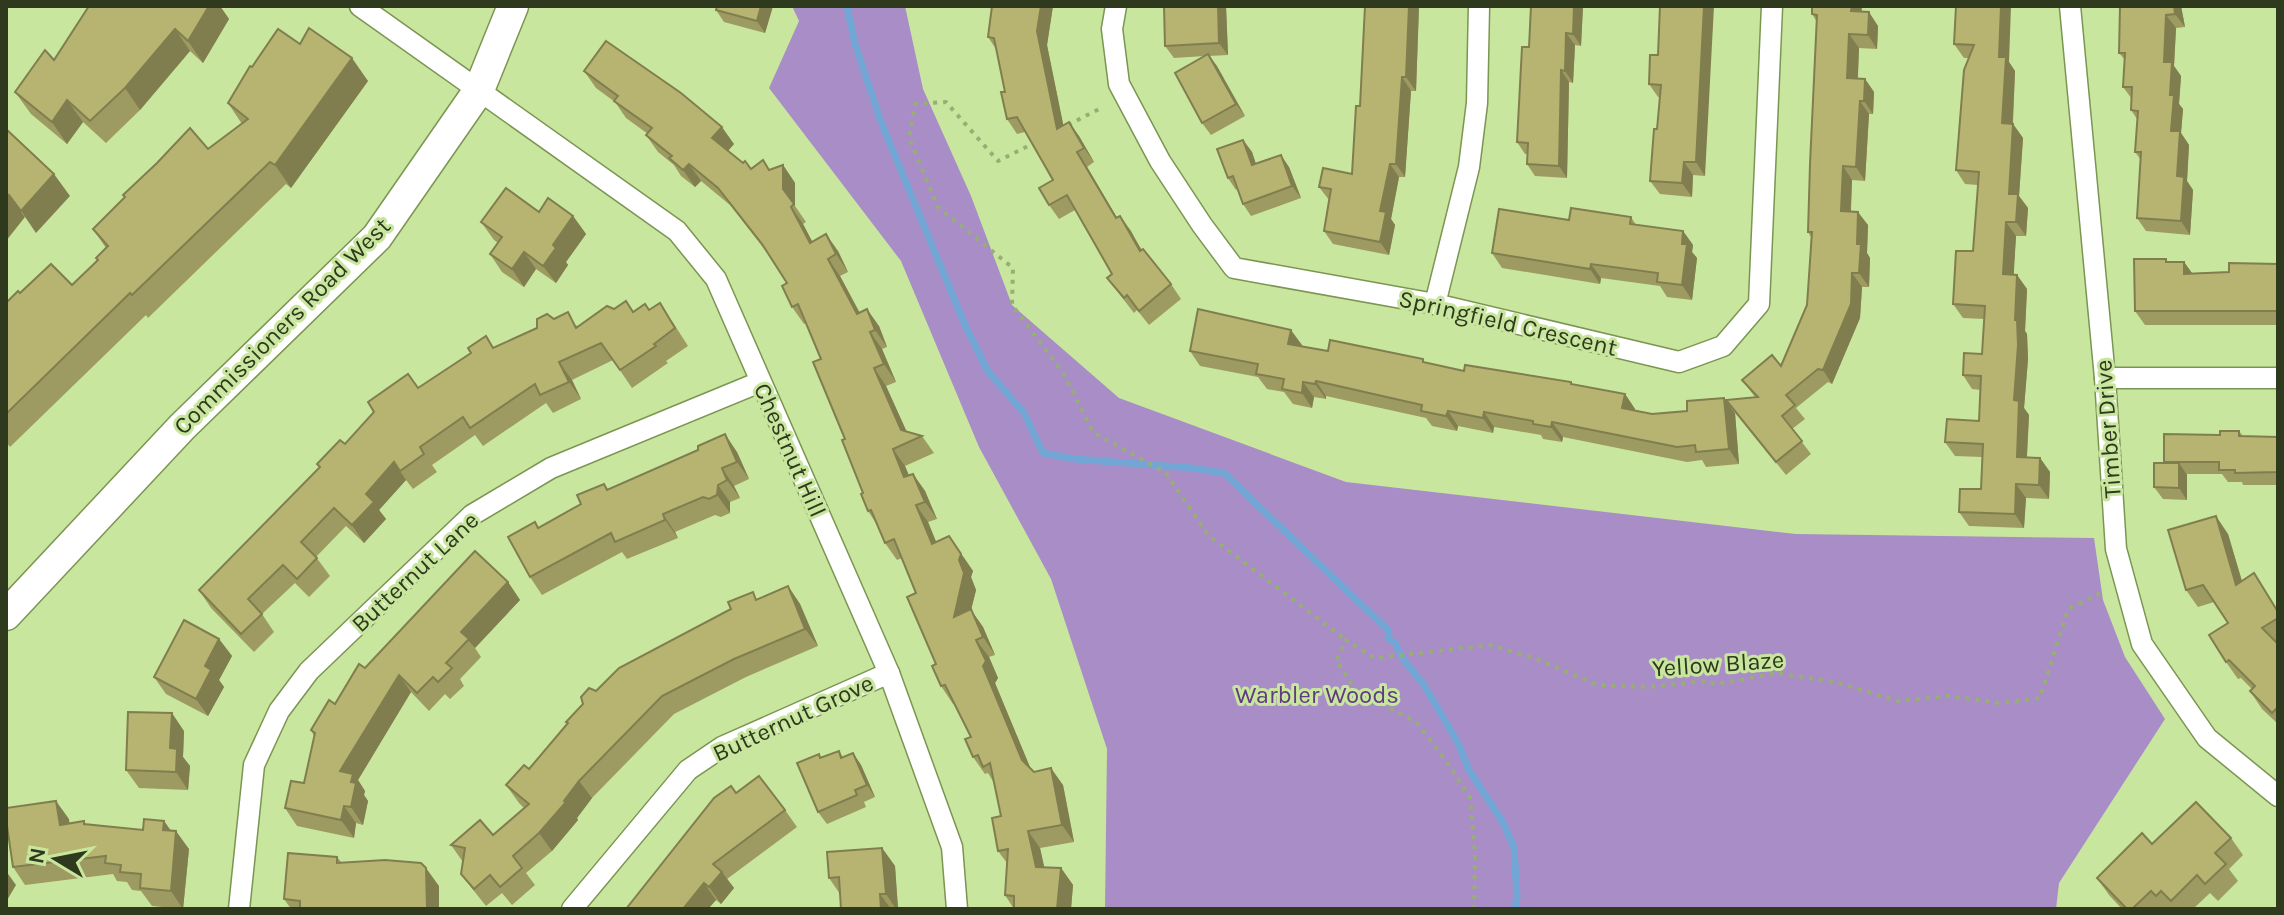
<svg xmlns="http://www.w3.org/2000/svg" width="2284" height="915" font-family="Karla,sans-serif">
  <style>
    .forest { fill: #a88dc6 }
    .lines { fill: none; stroke-linecap: round; stroke-linejoin: round }
    .stream { stroke: #72a7d5; stroke-width: 7 }
    .minor-casing { stroke: #7b9552; stroke-width: 23 }
    .secondary-casing { stroke: #7b9552; stroke-width: 33 }
    .path { stroke: #97ae75; stroke-width: 4; stroke-dasharray: 4 6; stroke-linecap: butt }
    .minor { stroke: #fff; stroke-width: 20 }
    .secondary { stroke: #fff; stroke-width: 30 }
    .wall { fill: #9d9b61 }
    .shaded-wall { fill: #807e4f }
    .building { fill: #b7b471; stroke: #807e4f; stroke-width: 2 }
    .labels { text-anchor: middle; dominant-baseline: central; stroke-width: 6; stroke-linejoin: round; paint-order: stroke }
    .street-label { font-size: 24px; fill: #2e391d; stroke: #c9e69f }
    .park-label { font-size: 24px; fill: #603b82; stroke: #c9e69f }
  </style>
  <rect width="100%" height="100%" fill="#c9e69f"/>
  <!-- forest -->
  <path class="forest" d="M 792,6 L 905,6 L 923,89 L 971,196 L 1012,305 L 1119,398 L 1346,482 L 1796,534 L 2094,538 L 2103,600 L 2125,657 L 2165,719 L 2059,883 L 2056,909 L 1105,909 L 1107,749 L 1051,579 L 979,447 L 901,261 L 769,88 L 799,21 Z"/>
  <g class="lines">
    <!-- stream -->
    <path class="stream" d="M 847,6 L 855,44 L 881,122 L 965,325 L 987,370 L 1024,413 L 1043,453 L 1075,459 L 1192,468 L 1224,473 L 1389,631 L 1388,638 L 1395,643 L 1403,659 L 1424,685 L 1458,743 L 1469,770 L 1504,824 L 1514,848 L 1517,897 L 1515,909"/>
    <!-- minor casing -->
    <g class="minor-casing">
      <g id="minor">
        <path d="M 360,6 L 677,231 L 716,279 L 889,673 L 952,847 L 957,909"/>
        <path d="M 1116,6 L 1112,29 L 1119,84 L 1160,161 L 1202,225 L 1234,268 L 1435,304 L 1679,362 L 1723,346 L 1759,304 L 1772,6"/>
        <path d="M 2070,6 L 2105,378 L 2116,549 L 2142,644 L 2207,738 L 2278,796"/>
        <path d="M 1435,304 L 1469,167 L 1477,103 L 1479,6"/>
        <path d="M 2105,378 L 2278,378"/>
        <path d="M 239,909 L 254,765 L 279,711 L 309,671 L 472,515 L 551,468 L 760,382"/>
        <path d="M 572,909 L 688,770 L 722,747 L 889,673"/>
      </g>
    </g>
    <!-- secondary casing -->
    <g class="secondary-casing">
      <path id="secondary" d="M 6,615 L 182,427 L 377,237 L 479,90 L 513,6"/>
    </g>
    <!-- path -->
    <g class="path">
      <path d="M 1068,125 L 1101,108"/>
      <path d="M 1036,142 L 998,161 L 946,102 L 915,104 L 909,138 L 938,207 L 1013,268 L 1012,305 L 1065,376 L 1093,432 L 1166,473 L 1208,535 L 1346,640"/>
      <path d="M 1474,909 L 1475,854 L 1470,798 L 1447,762 L 1416,722 L 1355,690 L 1336,660 L 1346,640 L 1374,658 L 1490,645 L 1540,660 L 1597,685 L 1650,687 L 1705,681 L 1716,684 L 1777,673 L 1835,682 L 1898,701 L 1949,696 L 1999,703 L 2040,698 L 2068,609 L 2105,591"/>
    </g>
    <!-- minor -->
    <use href="#minor" class="minor"/>
    <!-- secondary -->
    <use href="#secondary" class="secondary"/>
  </g>
  <!-- wall -->
  <g class="wall">
    <path d="M 89,6 L 220,6 L 229,19 L 203,63 L 190,51 L 140,110 L 106,143 L 83,122 L 67,144 L 31,114 L 15,92 L 54,60 Z"/>
    <path d="M 773,6 L 765,33 L 724,22 L 716,10 Z"/>
    <path d="M 992,6 L 1053,6 L 1047,45 L 1063,125 L 1079,136 L 1094,162 L 1087,167 L 1117,218 L 1120,216 L 1142,250 L 1171,284 L 1181,299 L 1149,325 L 1137,310 L 1134,313 L 1107,278 L 1112,274 L 1075,210 L 1059,219 L 1049,205 L 1053,180 L 1025,132 L 1017,134 L 1007,119 L 1005,92 L 996,49 L 988,37 Z"/>
    <path d="M 1226,6 L 1228,55 L 1209,56 L 1245,116 L 1211,135 L 1202,123 L 1205,56 L 1174,58 L 1165,46 Z"/>
    <path d="M 1365,6 L 1419,6 L 1416,91 L 1411,91 L 1405,177 L 1399,177 L 1391,219 L 1395,225 L 1389,255 L 1333,244 L 1324,231 L 1329,200 L 1319,187 L 1352,174 L 1360,106 Z"/>
    <path d="M 1583,6 L 1581,46 L 1575,45 L 1573,83 L 1569,82 L 1567,178 L 1535,176 L 1527,164 L 1527,154 L 1525,154 L 1517,142 L 1529,47 Z"/>
    <path d="M 1956,6 L 2009,62 L 2015,71 L 2013,124 L 2023,138 L 2019,196 L 2028,208 L 2026,236 L 2016,236 L 2013,275 L 2017,275 L 2027,289 L 2025,331 L 2027,334 L 2028,359 L 2024,408 L 2029,415 L 2027,457 L 2040,458 L 2050,472 L 2049,499 L 2026,498 L 2024,528 L 1969,526 L 1959,512 L 1981,489 L 1982,457 L 1955,456 L 1945,442 L 1979,421 L 1981,390 L 1972,389 L 1963,375 L 1982,354 L 1984,319 L 1963,318 L 1953,304 L 1973,251 L 1978,185 L 1965,184 L 1956,170 L 1969,58 L 1964,58 L 1954,44 Z"/>
    <path d="M 2120,6 L 2181,6 L 2185,27 L 2176,28 L 2174,66 L 2181,76 L 2179,104 L 2183,109 L 2181,133 L 2189,145 L 2187,181 L 2193,190 L 2190,235 L 2146,231 L 2137,218 L 2141,160 L 2135,152 L 2137,119 L 2131,110 L 2132,99 L 2123,87 L 2125,60 L 2119,53 Z"/>
    <path d="M 1862,11 L 1878,26 L 1877,49 L 1859,48 L 1858,78 L 1865,79 L 1874,92 L 1873,114 L 1869,114 L 1865,181 L 1852,180 L 1851,212 L 1868,225 L 1867,253 L 1870,258 L 1869,287 L 1862,287 L 1860,318 L 1832,384 L 1828,382 L 1796,408 L 1805,419 L 1792,429 L 1811,454 L 1786,475 L 1726,400 L 1755,397 L 1742,380 L 1781,366 L 1807,305 L 1811,237 L 1808,232 L 1817,22 L 1812,14 Z"/>
    <path d="M 300,44 L 368,81 L 291,188 L 286,184 L 148,318 L 146,315 L 10,447 L 6,442 L 6,303 L 20,293 L 72,285 L 98,260 L 106,248 L 93,229 L 242,124 L 228,103 L 252,67 Z"/>
    <path d="M 1658,55 L 1705,176 L 1693,175 L 1692,197 L 1660,194 L 1650,181 L 1657,129 L 1660,97 L 1658,97 L 1649,84 Z"/>
    <path d="M 584,71 L 734,144 L 728,151 L 751,169 L 769,170 L 783,165 L 795,183 L 795,206 L 806,222 L 803,224 L 812,242 L 838,251 L 848,272 L 840,276 L 860,313 L 879,326 L 887,347 L 882,349 L 896,382 L 886,386 L 906,431 L 922,436 L 934,453 L 905,466 L 909,475 L 913,474 L 925,491 L 931,506 L 937,519 L 928,522 L 936,542 L 949,536 L 973,571 L 971,577 L 976,590 L 971,610 L 983,627 L 995,655 L 989,657 L 998,678 L 995,683 L 1030,767 L 1034,772 L 1063,785 L 1074,842 L 1040,848 L 1044,867 L 1061,868 L 1073,885 L 1071,909 L 1014,909 L 1005,895 L 1007,863 L 998,851 L 1001,816 L 994,783 L 988,773 L 985,774 L 973,757 L 971,737 L 954,703 L 953,704 L 941,686 L 936,664 L 916,593 L 902,558 L 897,560 L 885,543 L 876,523 L 868,511 L 821,359 L 806,323 L 804,324 L 792,307 L 787,283 L 768,254 L 730,205 L 701,181 L 695,187 L 681,176 L 674,165 L 658,152 L 646,135 L 648,134 L 626,118 L 615,102 L 596,88 Z"/>
    <path d="M 1243,140 L 1252,152 L 1256,164 L 1289,167 L 1301,198 L 1251,216 L 1243,204 L 1237,189 L 1236,190 L 1228,178 Z"/>
    <path d="M 539,212 L 573,216 L 586,234 L 566,262 L 568,265 L 556,283 L 536,269 L 524,287 L 502,272 L 490,254 L 498,243 L 494,240 L 481,222 Z"/>
    <path d="M 1631,217 L 1636,225 L 1683,231 L 1693,245 L 1692,252 L 1697,258 L 1692,300 L 1667,297 L 1660,286 L 1601,278 L 1600,284 L 1502,268 L 1492,253 L 1569,220 Z"/>
    <path d="M 2169,262 L 2184,262 L 2192,273 L 2229,272 L 2278,264 L 2278,325 L 2145,325 L 2135,311 Z"/>
    <path d="M 614,309 L 634,312 L 650,310 L 672,321 L 688,346 L 666,361 L 668,363 L 632,388 L 613,360 L 572,380 L 581,399 L 553,413 L 546,403 L 483,446 L 475,435 L 432,465 L 437,472 L 413,489 L 406,480 L 379,510 L 386,519 L 364,543 L 346,526 L 316,557 L 330,576 L 309,597 L 295,583 L 262,614 L 274,632 L 254,652 L 211,608 L 199,590 L 345,444 L 418,388 L 494,348 L 554,319 L 578,326 Z"/>
    <path d="M 1302,345 L 1301,346 L 1328,351 L 1427,363 L 1464,371 L 1573,385 L 1625,394 L 1635,409 L 1635,411 L 1652,414 L 1735,413 L 1739,464 L 1706,467 L 1702,460 L 1687,462 L 1563,437 L 1562,442 L 1543,439 L 1541,435 L 1494,427 L 1493,433 L 1458,426 L 1457,431 L 1432,426 L 1426,418 L 1326,396 L 1326,399 L 1314,397 L 1312,408 L 1293,404 L 1284,392 L 1267,389 L 1258,377 L 1200,366 L 1190,351 Z"/>
    <path d="M 2239,431 L 2243,436 L 2278,437 L 2278,485 L 2243,485 L 2242,482 L 2228,482 L 2222,474 L 2187,474 L 2187,500 L 2163,499 L 2154,487 L 2165,463 L 2220,435 Z"/>
    <path d="M 737,452 L 749,479 L 734,486 L 740,498 L 730,502 L 730,513 L 721,517 L 715,515 L 675,532 L 678,538 L 627,559 L 622,552 L 542,595 L 530,577 L 539,527 L 581,504 L 604,484 L 608,489 Z"/>
    <path d="M 2228,534 L 2242,581 L 2254,573 L 2278,610 L 2278,724 L 2262,709 L 2250,691 L 2252,689 L 2241,678 L 2238,679 L 2226,662 L 2228,623 L 2214,602 L 2198,607 L 2186,590 Z"/>
    <path d="M 508,582 L 520,600 L 475,648 L 481,657 L 460,679 L 464,686 L 450,699 L 445,694 L 429,711 L 411,692 L 358,780 L 365,791 L 364,795 L 368,801 L 363,825 L 356,823 L 354,838 L 297,826 L 285,808 L 304,783 L 314,736 L 311,730 L 365,668 Z"/>
    <path d="M 788,586 L 800,604 L 818,646 L 746,677 L 674,714 L 592,798 L 577,818 L 578,820 L 552,851 L 526,873 L 535,885 L 512,905 L 502,893 L 486,906 L 474,891 L 461,874 L 463,862 L 451,845 L 493,835 L 524,808 L 519,803 L 506,785 L 529,769 L 596,691 L 758,599 Z"/>
    <path d="M 219,639 L 232,656 L 219,680 L 224,687 L 208,716 L 166,694 L 154,677 Z"/>
    <path d="M 184,731 L 183,757 L 190,766 L 188,790 L 139,788 L 126,770 Z"/>
    <path d="M 839,751 L 843,757 L 853,753 L 861,765 L 875,797 L 864,802 L 866,807 L 827,824 L 818,812 L 821,757 Z"/>
    <path d="M 736,793 L 785,810 L 797,827 L 727,879 L 734,888 L 721,904 L 716,900 L 708,909 L 626,909 Z"/>
    <path d="M 69,819 L 69,823 L 84,821 L 86,824 L 143,830 L 164,821 L 171,831 L 189,849 L 183,909 L 152,906 L 141,891 L 132,890 L 127,882 L 117,881 L 113,874 L 25,885 L 13,867 Z"/>
    <path d="M 2231,838 L 2243,855 L 2229,869 L 2238,881 L 2218,901 L 2210,893 L 2193,909 L 2122,909 L 2109,895 L 2097,878 L 2152,844 Z"/>
    <path d="M 882,848 L 895,866 L 898,909 L 841,909 L 840,894 L 829,878 Z"/>
    <path d="M 337,857 L 342,863 L 439,886 L 439,909 L 291,909 L 284,899 Z"/>
  </g>
  <!-- shaded-wall -->
  <g class="shaded-wall">
    <path d="M 209,6 L 220,6 L 229,19 L 203,63 L 188,41 Z"/>
    <path d="M 761,6 L 773,6 L 765,33 L 757,21 Z"/>
    <path d="M 1041,6 L 1053,6 L 1047,45 L 1067,143 L 1057,129 L 1037,31 Z"/>
    <path d="M 1218,6 L 1226,6 L 1228,55 L 1219,43 Z"/>
    <path d="M 1409,6 L 1419,6 L 1416,91 L 1406,77 Z"/>
    <path d="M 1574,6 L 1583,6 L 1581,46 L 1573,34 Z"/>
    <path d="M 1704,6 L 1714,6 L 1705,176 L 1696,162 Z"/>
    <path d="M 1852,6 L 1862,6 L 1861,24 L 1851,11 Z"/>
    <path d="M 2001,6 L 2011,6 L 2009,62 L 2015,71 L 2012,137 L 2002,123 L 1999,57 Z"/>
    <path d="M 2174,6 L 2181,6 L 2185,27 L 2175,14 Z"/>
    <path d="M 1869,12 L 1878,26 L 1877,49 L 1868,35 Z"/>
    <path d="M 2166,15 L 2176,28 L 2174,66 L 2181,76 L 2179,104 L 2183,109 L 2181,133 L 2189,145 L 2187,181 L 2193,190 L 2190,235 L 2181,221 L 2171,131 L 2170,95 L 2164,62 Z"/>
    <path d="M 175,29 L 190,51 L 140,110 L 125,88 Z"/>
    <path d="M 1566,33 L 1575,45 L 1573,83 L 1565,71 Z"/>
    <path d="M 1849,34 L 1859,48 L 1857,92 L 1847,78 Z"/>
    <path d="M 1208,54 L 1217,66 L 1245,116 L 1236,104 Z"/>
    <path d="M 352,58 L 368,81 L 291,188 L 275,165 Z"/>
    <path d="M 1561,70 L 1569,82 L 1567,178 L 1559,166 Z"/>
    <path d="M 1402,77 L 1411,91 L 1405,177 L 1396,164 Z"/>
    <path d="M 1865,79 L 1874,92 L 1873,114 L 1864,101 Z"/>
    <path d="M 67,100 L 83,122 L 67,144 L 52,122 Z"/>
    <path d="M 1860,101 L 1869,114 L 1865,181 L 1856,167 Z"/>
    <path d="M 1069,122 L 1079,136 L 1094,162 L 1084,148 Z"/>
    <path d="M 2013,124 L 2023,138 L 2019,196 L 2028,208 L 2026,236 L 2016,222 L 2009,194 Z"/>
    <path d="M 722,127 L 734,144 L 724,155 L 712,138 Z"/>
    <path d="M 1243,140 L 1252,152 L 1260,177 L 1252,165 Z"/>
    <path d="M 1077,152 L 1087,167 L 1126,233 L 1116,218 Z"/>
    <path d="M 1281,155 L 1289,167 L 1301,198 L 1292,186 Z"/>
    <path d="M 1684,162 L 1693,175 L 1692,197 L 1682,183 Z"/>
    <path d="M 689,164 L 701,181 L 695,187 L 683,170 Z"/>
    <path d="M 1390,164 L 1399,177 L 1391,219 L 1395,225 L 1389,255 L 1380,242 L 1380,211 Z"/>
    <path d="M 783,165 L 795,183 L 795,206 L 783,189 Z"/>
    <path d="M 1843,166 L 1852,180 L 1850,225 L 1841,211 Z"/>
    <path d="M 54,174 L 70,196 L 36,233 L 21,211 Z"/>
    <path d="M 9,195 L 25,217 L 6,241 L 6,200 Z"/>
    <path d="M 791,207 L 803,224 L 822,260 L 810,243 Z"/>
    <path d="M 1858,212 L 1868,225 L 1867,253 L 1870,258 L 1869,287 L 1859,273 L 1857,244 Z"/>
    <path d="M 573,216 L 586,234 L 566,262 L 568,265 L 556,283 L 543,266 L 553,245 Z"/>
    <path d="M 1120,216 L 1131,231 L 1150,266 L 1140,251 Z"/>
    <path d="M 2006,222 L 2016,236 L 2013,288 L 2003,274 Z"/>
    <path d="M 1683,231 L 1693,245 L 1692,252 L 1697,258 L 1692,300 L 1682,285 L 1682,244 Z"/>
    <path d="M 826,234 L 838,251 L 848,272 L 836,254 Z"/>
    <path d="M 524,252 L 536,269 L 524,287 L 512,269 Z"/>
    <path d="M 828,259 L 840,276 L 869,331 L 857,314 Z"/>
    <path d="M 2184,262 L 2194,276 L 2184,274 Z"/>
    <path d="M 1591,264 L 1601,278 L 1600,284 L 1590,269 Z"/>
    <path d="M 1852,273 L 1862,287 L 1860,318 L 1832,384 L 1823,370 Z"/>
    <path d="M 2017,275 L 2027,289 L 2025,331 L 2027,334 L 2028,359 L 2024,408 L 2029,415 L 2026,471 L 2017,457 L 2014,400 L 2015,320 Z"/>
    <path d="M 867,309 L 879,326 L 887,347 L 875,330 Z"/>
    <path d="M 1291,330 L 1302,345 L 1299,359 L 1288,344 Z"/>
    <path d="M 870,332 L 882,349 L 896,382 L 884,364 Z"/>
    <path d="M 559,362 L 572,380 L 581,399 L 569,382 Z"/>
    <path d="M 874,368 L 886,386 L 911,441 L 901,430 Z"/>
    <path d="M 1316,381 L 1326,396 L 1326,399 L 1315,384 Z"/>
    <path d="M 1303,382 L 1314,397 L 1312,408 L 1302,393 Z"/>
    <path d="M 1625,394 L 1635,409 L 1632,423 L 1622,408 Z"/>
    <path d="M 1724,398 L 1735,413 L 1739,464 L 1729,449 Z"/>
    <path d="M 1448,411 L 1458,426 L 1457,431 L 1446,416 Z"/>
    <path d="M 1484,412 L 1494,427 L 1493,433 L 1483,418 Z"/>
    <path d="M 1552,422 L 1563,437 L 1562,442 L 1551,427 Z"/>
    <path d="M 725,434 L 737,452 L 749,479 L 737,462 Z"/>
    <path d="M 893,449 L 905,466 L 916,494 L 904,477 Z"/>
    <path d="M 2040,458 L 2050,472 L 2049,499 L 2039,485 Z"/>
    <path d="M 394,462 L 406,480 L 379,510 L 386,519 L 364,543 L 352,525 L 366,494 Z"/>
    <path d="M 2179,463 L 2187,475 L 2187,500 L 2179,488 Z"/>
    <path d="M 722,468 L 734,486 L 740,498 L 727,480 Z"/>
    <path d="M 913,474 L 925,491 L 937,519 L 925,502 Z"/>
    <path d="M 2016,484 L 2026,498 L 2024,528 L 2015,514 Z"/>
    <path d="M 718,485 L 730,502 L 730,513 L 717,495 Z"/>
    <path d="M 916,505 L 928,522 L 944,561 L 932,544 Z"/>
    <path d="M 663,514 L 675,532 L 678,538 L 665,520 Z"/>
    <path d="M 2216,516 L 2228,534 L 2248,602 L 2236,585 Z"/>
    <path d="M 949,536 L 973,571 L 971,577 L 976,590 L 971,610 L 983,627 L 995,655 L 983,637 L 954,617 Z"/>
    <path d="M 508,582 L 520,600 L 475,648 L 461,632 Z"/>
    <path d="M 788,586 L 800,604 L 818,646 L 805,629 Z"/>
    <path d="M 219,639 L 232,656 L 219,680 L 224,687 L 208,716 L 196,699 L 205,666 Z"/>
    <path d="M 976,640 L 989,657 L 998,678 L 995,683 L 1034,777 L 1022,760 L 983,666 Z"/>
    <path d="M 399,675 L 411,692 L 358,780 L 365,791 L 364,795 L 368,801 L 363,825 L 351,807 L 340,771 Z"/>
    <path d="M 172,713 L 184,731 L 183,757 L 190,766 L 188,790 L 176,772 L 170,748 Z"/>
    <path d="M 853,753 L 861,765 L 875,797 L 867,785 Z"/>
    <path d="M 1051,768 L 1063,785 L 1074,842 L 1062,825 Z"/>
    <path d="M 579,781 L 592,798 L 577,818 L 578,820 L 552,851 L 539,833 Z"/>
    <path d="M 56,801 L 69,819 L 72,842 L 60,825 Z"/>
    <path d="M 344,806 L 356,823 L 354,838 L 341,820 Z"/>
    <path d="M 164,821 L 176,838 L 176,831 L 189,849 L 183,909 L 171,891 L 163,830 Z"/>
    <path d="M 1028,831 L 1040,848 L 1048,884 L 1036,867 Z"/>
    <path d="M 882,848 L 895,866 L 898,909 L 896,909 L 886,894 Z"/>
    <path d="M 426,868 L 439,886 L 439,909 L 427,909 Z"/>
    <path d="M 1061,868 L 1073,885 L 1071,909 L 1057,909 Z"/>
    <path d="M 6,871 L 16,885 L 6,902 Z"/>
    <path d="M 722,872 L 734,888 L 721,904 L 709,887 Z"/>
    <path d="M 704,883 L 716,900 L 708,909 L 683,909 Z"/>
    <path d="M 880,894 L 891,909 L 881,909 Z"/>
  </g>
  <!-- building -->
  <g class="building">
    <path d="M 89,6 L 209,6 L 188,41 L 175,29 L 125,88 L 90,121 L 67,100 L 52,122 L 15,92 L 45,50 L 54,60 Z"/>
    <path d="M 717,6 L 761,6 L 757,21 L 716,10 Z"/>
    <path d="M 992,6 L 1041,6 L 1037,31 L 1057,129 L 1069,122 L 1084,148 L 1077,152 L 1116,218 L 1120,216 L 1140,251 L 1143,249 L 1171,284 L 1139,311 L 1127,295 L 1124,298 L 1107,278 L 1112,274 L 1067,195 L 1049,205 L 1039,188 L 1053,180 L 1017,117 L 1007,119 L 1001,92 L 1005,92 L 994,38 L 988,37 Z"/>
    <path d="M 1164,6 L 1218,6 L 1219,43 L 1165,46 Z"/>
    <path d="M 1365,6 L 1409,6 L 1406,77 L 1402,77 L 1396,164 L 1390,164 L 1380,211 L 1386,212 L 1380,242 L 1324,231 L 1331,189 L 1319,187 L 1323,168 L 1352,174 L 1356,106 L 1360,106 Z"/>
    <path d="M 1531,6 L 1574,6 L 1573,34 L 1566,33 L 1565,71 L 1561,70 L 1559,166 L 1527,164 L 1528,143 L 1517,142 L 1522,47 L 1529,47 Z"/>
    <path d="M 1660,6 L 1704,6 L 1696,162 L 1684,162 L 1682,183 L 1650,181 L 1654,129 L 1657,129 L 1661,85 L 1649,84 L 1650,55 L 1658,55 Z"/>
    <path d="M 1812,6 L 1852,6 L 1851,11 L 1869,12 L 1868,35 L 1849,34 L 1847,78 L 1865,79 L 1864,101 L 1860,101 L 1856,167 L 1843,166 L 1841,211 L 1858,212 L 1857,244 L 1861,244 L 1859,273 L 1852,273 L 1851,304 L 1823,370 L 1818,369 L 1786,395 L 1795,405 L 1782,416 L 1802,441 L 1776,462 L 1726,400 L 1758,397 L 1742,380 L 1772,355 L 1781,366 L 1807,305 L 1812,232 L 1808,232 L 1810,164 L 1817,15 L 1812,14 Z"/>
    <path d="M 1956,6 L 2001,6 L 1999,57 L 2006,57 L 2002,123 L 2013,124 L 2009,194 L 2018,194 L 2016,222 L 2006,222 L 2003,274 L 2017,275 L 2015,320 L 2017,320 L 2018,345 L 2014,400 L 2019,401 L 2017,457 L 2040,458 L 2039,485 L 2016,484 L 2015,514 L 1959,512 L 1960,489 L 1981,489 L 1983,444 L 1945,442 L 1947,419 L 1979,421 L 1981,376 L 1963,375 L 1964,353 L 1982,354 L 1985,306 L 1953,304 L 1956,251 L 1973,251 L 1979,172 L 1956,170 L 1964,70 L 1974,45 L 1954,44 Z"/>
    <path d="M 2120,6 L 2174,6 L 2175,14 L 2166,15 L 2164,62 L 2172,62 L 2170,95 L 2174,95 L 2171,131 L 2180,131 L 2177,176 L 2184,177 L 2181,221 L 2137,218 L 2141,152 L 2135,152 L 2138,111 L 2131,110 L 2132,87 L 2123,87 L 2125,53 L 2119,53 Z"/>
    <path d="M 309,28 L 352,58 L 275,165 L 270,162 L 132,295 L 130,293 L 6,414 L 6,303 L 18,291 L 20,293 L 51,264 L 72,285 L 98,260 L 96,258 L 108,246 L 93,229 L 125,197 L 123,195 L 157,163 L 190,128 L 208,149 L 248,119 L 228,103 L 250,66 L 252,67 L 278,29 L 300,44 Z"/>
    <path d="M 606,41 L 681,93 L 722,127 L 712,138 L 743,163 L 745,161 L 751,169 L 763,160 L 769,170 L 783,165 L 783,189 L 794,204 L 791,207 L 810,243 L 826,234 L 836,254 L 828,259 L 857,314 L 867,309 L 875,330 L 870,332 L 884,364 L 874,368 L 901,430 L 922,436 L 893,449 L 904,477 L 913,474 L 925,502 L 916,505 L 932,544 L 949,536 L 961,554 L 959,560 L 964,573 L 954,617 L 971,609 L 983,637 L 976,640 L 986,661 L 983,666 L 1022,760 L 1034,772 L 1051,768 L 1062,825 L 1028,831 L 1036,867 L 1061,868 L 1057,909 L 1014,909 L 1014,896 L 1005,895 L 1008,849 L 998,851 L 992,818 L 1001,816 L 990,763 L 983,767 L 978,755 L 973,757 L 965,739 L 971,737 L 945,685 L 941,686 L 932,666 L 936,664 L 907,597 L 916,593 L 894,539 L 885,543 L 871,510 L 868,511 L 861,494 L 863,493 L 842,440 L 845,439 L 813,362 L 821,359 L 798,304 L 792,307 L 782,286 L 787,283 L 762,244 L 718,188 L 689,164 L 683,170 L 669,158 L 672,156 L 646,135 L 652,128 L 614,101 L 618,96 L 584,71 Z"/>
    <path d="M 1208,54 L 1236,104 L 1202,123 L 1175,73 Z"/>
    <path d="M 6,129 L 54,174 L 21,211 L 9,195 L 6,200 Z"/>
    <path d="M 1243,140 L 1252,165 L 1281,155 L 1292,186 L 1243,204 L 1233,176 L 1228,178 L 1217,149 Z"/>
    <path d="M 506,188 L 539,212 L 548,198 L 573,216 L 553,245 L 556,248 L 543,266 L 524,252 L 512,269 L 490,254 L 502,237 L 481,222 Z"/>
    <path d="M 1571,208 L 1631,217 L 1630,224 L 1683,231 L 1682,244 L 1687,244 L 1682,285 L 1657,282 L 1658,273 L 1591,264 L 1590,269 L 1492,253 L 1499,209 L 1569,220 Z"/>
    <path d="M 2134,259 L 2166,259 L 2166,262 L 2184,262 L 2184,274 L 2229,272 L 2229,263 L 2278,264 L 2277,311 L 2135,311 Z"/>
    <path d="M 626,301 L 633,312 L 645,304 L 649,310 L 660,303 L 675,328 L 654,344 L 656,346 L 620,370 L 601,343 L 559,362 L 569,382 L 540,395 L 535,384 L 470,428 L 463,417 L 420,447 L 424,454 L 400,471 L 394,462 L 366,494 L 374,502 L 352,525 L 334,508 L 301,542 L 317,558 L 297,579 L 283,565 L 248,599 L 262,614 L 241,634 L 199,590 L 320,467 L 317,464 L 340,440 L 345,444 L 374,412 L 368,402 L 408,374 L 418,388 L 471,353 L 468,348 L 486,336 L 493,348 L 537,328 L 537,319 L 547,314 L 554,319 L 568,312 L 576,328 L 607,306 L 614,309 Z"/>
    <path d="M 1198,309 L 1291,330 L 1288,344 L 1328,351 L 1330,340 L 1423,359 L 1423,362 L 1464,371 L 1465,365 L 1571,382 L 1571,384 L 1625,394 L 1622,408 L 1652,414 L 1687,411 L 1687,401 L 1724,398 L 1729,449 L 1696,452 L 1695,445 L 1677,447 L 1552,422 L 1551,427 L 1533,424 L 1533,421 L 1484,412 L 1483,418 L 1448,411 L 1446,416 L 1421,411 L 1422,405 L 1316,381 L 1315,384 L 1303,382 L 1302,393 L 1282,389 L 1284,379 L 1256,374 L 1258,364 L 1190,351 Z"/>
    <path d="M 2220,431 L 2239,431 L 2239,436 L 2278,437 L 2278,472 L 2235,473 L 2235,470 L 2219,470 L 2219,462 L 2164,462 L 2164,434 L 2220,435 Z"/>
    <path d="M 725,434 L 737,462 L 722,468 L 727,480 L 718,485 L 717,495 L 709,499 L 703,497 L 663,514 L 665,520 L 615,542 L 611,533 L 530,577 L 508,537 L 535,522 L 538,528 L 581,504 L 577,495 L 604,484 L 607,490 L 698,450 L 698,446 Z"/>
    <path d="M 2154,463 L 2179,463 L 2179,488 L 2154,487 Z"/>
    <path d="M 2216,516 L 2236,585 L 2254,573 L 2278,612 L 2278,618 L 2262,628 L 2278,644 L 2278,707 L 2272,713 L 2250,691 L 2255,686 L 2229,660 L 2226,662 L 2209,635 L 2228,623 L 2203,585 L 2186,590 L 2168,530 Z"/>
    <path d="M 475,551 L 508,582 L 461,632 L 469,639 L 446,663 L 452,668 L 438,682 L 433,677 L 417,693 L 399,675 L 340,771 L 353,774 L 351,782 L 356,783 L 351,807 L 344,806 L 341,820 L 285,808 L 291,781 L 304,783 L 315,733 L 311,730 L 329,700 L 335,704 L 359,664 L 365,668 Z"/>
    <path d="M 788,586 L 805,629 L 734,659 L 662,696 L 579,781 L 564,801 L 566,802 L 539,833 L 513,856 L 522,868 L 500,887 L 490,875 L 474,889 L 461,874 L 465,848 L 451,845 L 480,820 L 493,835 L 529,804 L 506,785 L 524,765 L 529,769 L 568,723 L 566,722 L 583,704 L 581,697 L 589,688 L 596,691 L 619,668 L 731,609 L 728,602 L 753,592 L 756,600 Z"/>
    <path d="M 184,620 L 219,639 L 205,666 L 211,670 L 196,699 L 154,677 Z"/>
    <path d="M 128,712 L 172,713 L 170,748 L 177,749 L 176,772 L 126,770 Z"/>
    <path d="M 839,751 L 841,758 L 853,753 L 867,785 L 855,790 L 857,795 L 818,812 L 797,763 L 819,754 L 820,758 Z"/>
    <path d="M 759,776 L 785,810 L 713,864 L 722,872 L 709,887 L 704,883 L 683,909 L 626,909 L 714,798 L 731,786 L 736,793 Z"/>
    <path d="M 56,801 L 60,825 L 84,821 L 84,824 L 143,830 L 144,819 L 164,821 L 163,830 L 176,831 L 171,891 L 140,888 L 141,874 L 120,872 L 121,865 L 105,863 L 106,856 L 13,867 L 6,819 L 6,808 Z"/>
    <path d="M 2196,802 L 2231,838 L 2215,853 L 2226,864 L 2205,884 L 2197,875 L 2171,901 L 2161,891 L 2156,896 L 2151,891 L 2132,909 L 2127,909 L 2097,878 L 2142,833 L 2152,844 Z"/>
    <path d="M 882,848 L 886,894 L 880,894 L 881,909 L 841,909 L 839,877 L 829,878 L 827,852 Z"/>
    <path d="M 288,853 L 337,857 L 337,863 L 385,860 L 421,863 L 426,868 L 427,909 L 300,909 L 300,901 L 284,899 Z"/>
  </g>
  <g class="labels">
    <!-- street labels -->
    <g class="street-label">
      <text transform="translate(1508 323) rotate(13)">Springfield Crescent</text>
      <text transform="translate(282 326) rotate(-45)">Commissioners Road West</text>
      <text transform="translate(2108 429) rotate(-94)">Timber Drive</text>
      <text transform="translate(790 450) rotate(66)">Chestnut Hill</text>
      <text transform="translate(415 572) rotate(-43)">Butternut Lane</text>
      <text transform="translate(1718 664) rotate(-4)">Yellow Blaze</text>
      <text transform="translate(793 718) rotate(-25)">Butternut Grove</text>
    </g>
    <!-- park labels -->
    <g class="park-label">
      <text x="1317" y="695">Warbler Woods</text>
    </g>
  </g>
  <!-- border -->
  <rect width="2284" height="915" fill="none" stroke="#2e391d" stroke-width="16"/>
  <!-- north arrow -->
  <g transform="translate(56 859) rotate(280)" stroke="#c9e69f" stroke-width="6" paint-order="stroke">
  <path d="M0-6L14 30L0 20L-14 30Z" fill="#2e391d"/>
  <text y="-12" font-size="22" font-weight="bold" text-anchor="middle" fill="#2e391d">N</text>
  </g>
</svg>
